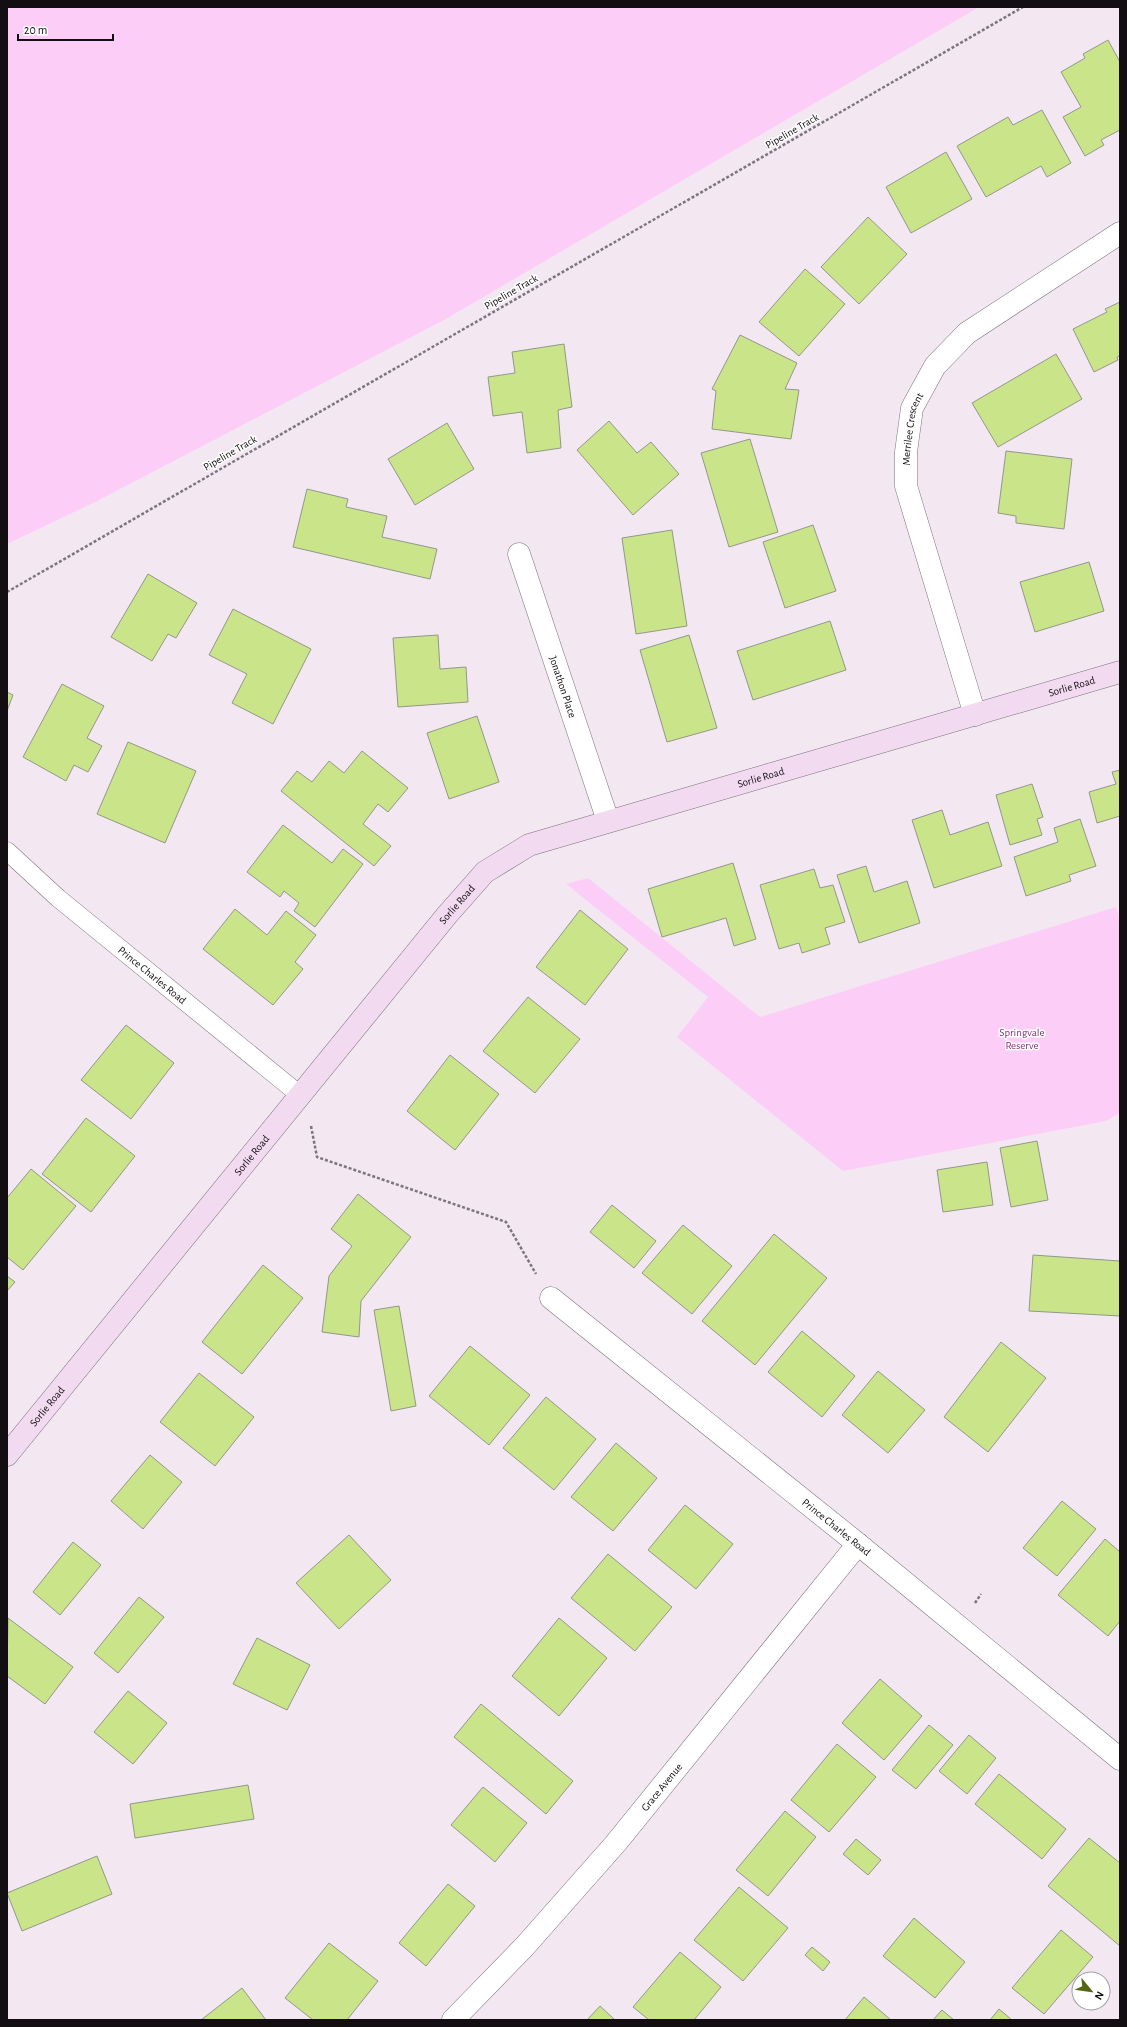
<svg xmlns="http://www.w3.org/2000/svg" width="1127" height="2027" font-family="'Alegreya Sans',sans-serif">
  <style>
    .green { fill: #fbcdf7 }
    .building { fill: #c9e489; stroke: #93978b }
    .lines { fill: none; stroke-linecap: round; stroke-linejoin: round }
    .lane-casing { stroke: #7b717a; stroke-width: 19 }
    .street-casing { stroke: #7b717a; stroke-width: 23 }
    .secondary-casing { stroke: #7b717a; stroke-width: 23 }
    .path { stroke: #7c757b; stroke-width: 2.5; stroke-dasharray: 3 2; stroke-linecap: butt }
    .lane { stroke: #fff; stroke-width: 18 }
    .street { stroke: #fff; stroke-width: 22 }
    .secondary { stroke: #f2daf1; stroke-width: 22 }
    .labels { text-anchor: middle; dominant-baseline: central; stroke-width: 3; stroke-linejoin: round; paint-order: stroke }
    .street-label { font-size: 11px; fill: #120e11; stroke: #fff }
    .park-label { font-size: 11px; fill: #7f2d7d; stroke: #fff }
  </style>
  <rect width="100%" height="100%" fill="#f3e8f2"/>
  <!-- green -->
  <g class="green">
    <path d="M 7,7 L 979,7 L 444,320 L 95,502 L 7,544 Z"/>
    <path d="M 588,878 L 760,1017 L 1116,907 L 1120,920 L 1120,1113 L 1106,1121 L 843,1171 L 677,1037 L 708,997 L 566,884 Z"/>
  </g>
  <!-- building -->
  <g class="building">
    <path d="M 1108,40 L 1120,62 L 1120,130 L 1101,140 L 1104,145 L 1085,156 L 1063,117 L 1081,107 L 1061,72 L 1085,58 L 1083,54 Z"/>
    <path d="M 1042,110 L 1071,163 L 1047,177 L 1041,166 L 986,197 L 957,146 L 1008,117 L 1013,125 Z"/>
    <path d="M 946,152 L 972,199 L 911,233 L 886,187 Z"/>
    <path d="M 868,217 L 907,254 L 859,304 L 821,267 Z"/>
    <path d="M 805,269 L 845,304 L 799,356 L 759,322 Z"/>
    <path d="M 1120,302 L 1120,356 L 1117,357 L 1118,360 L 1094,372 L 1073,329 L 1107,312 L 1105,309 Z"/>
    <path d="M 740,335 L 797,363 L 785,389 L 799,390 L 791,439 L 712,429 L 716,391 L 712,389 Z"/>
    <path d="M 564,344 L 572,407 L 558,410 L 561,448 L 527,453 L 522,412 L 493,416 L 488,377 L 515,373 L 512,352 Z"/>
    <path d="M 1056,354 L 1082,399 L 998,447 L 972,403 Z"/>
    <path d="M 609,421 L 637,453 L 651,442 L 679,474 L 633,515 L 577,450 Z"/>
    <path d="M 447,423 L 474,469 L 415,505 L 388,459 Z"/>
    <path d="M 750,439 L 778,532 L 729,547 L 701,453 Z"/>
    <path d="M 1006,451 L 1072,459 L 1064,529 L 1016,523 L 1016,516 L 998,513 Z"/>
    <path d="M 307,489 L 348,499 L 346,507 L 387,516 L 382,537 L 437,549 L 430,579 L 293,547 Z"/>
    <path d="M 813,525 L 836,591 L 785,608 L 763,542 Z"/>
    <path d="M 672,530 L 687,626 L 636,634 L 622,538 Z"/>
    <path d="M 1089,562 L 1104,611 L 1035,632 L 1020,582 Z"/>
    <path d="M 148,574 L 197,603 L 176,638 L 168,634 L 152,661 L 111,637 Z"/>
    <path d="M 233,609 L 311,649 L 273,724 L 232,703 L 247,674 L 209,655 Z"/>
    <path d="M 830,621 L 846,670 L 753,700 L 737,651 Z"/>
    <path d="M 438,635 L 440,669 L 466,667 L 468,702 L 398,707 L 393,638 Z"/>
    <path d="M 689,635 L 717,728 L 667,742 L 640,650 Z"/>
    <path d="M 62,684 L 104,706 L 87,738 L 102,746 L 88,772 L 74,765 L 66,781 L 23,757 Z"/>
    <path d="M 7,692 L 13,695 L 7,711 Z"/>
    <path d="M 477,716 L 499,782 L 449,799 L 427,733 Z"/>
    <path d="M 128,742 L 196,771 L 165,843 L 97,814 Z"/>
    <path d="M 362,751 L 408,788 L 388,812 L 378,804 L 363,824 L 391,846 L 374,866 L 281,791 L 297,771 L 312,782 L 329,761 L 344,773 Z"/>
    <path d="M 1120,770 L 1120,816 L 1097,823 L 1089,792 L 1116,784 L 1112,772 Z"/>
    <path d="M 1032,784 L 1043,817 L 1037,819 L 1042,835 L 1010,845 L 996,795 Z"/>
    <path d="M 942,810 L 950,835 L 988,822 L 1002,866 L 934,888 L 912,820 Z"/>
    <path d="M 1080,819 L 1096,866 L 1069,875 L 1071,881 L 1026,896 L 1014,857 L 1058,842 L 1054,828 Z"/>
    <path d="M 283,825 L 332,863 L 343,849 L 363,864 L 315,927 L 294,911 L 299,903 L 284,891 L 280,897 L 247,872 Z"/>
    <path d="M 733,863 L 756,939 L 734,946 L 726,918 L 662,937 L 648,889 Z"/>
    <path d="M 866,866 L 874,892 L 907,881 L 920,923 L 859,943 L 837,875 Z"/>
    <path d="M 814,869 L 820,888 L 833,885 L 845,922 L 825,928 L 830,944 L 802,953 L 799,943 L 779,949 L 760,885 Z"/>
    <path d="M 235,909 L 267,935 L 286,911 L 316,935 L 295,962 L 303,969 L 273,1005 L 203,949 Z"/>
    <path d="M 580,910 L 628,949 L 585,1005 L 536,967 Z"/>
    <path d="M 528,997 L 580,1039 L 535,1093 L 483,1051 Z"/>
    <path d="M 126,1025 L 174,1063 L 131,1119 L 81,1080 Z"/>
    <path d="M 450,1055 L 499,1094 L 455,1150 L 407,1111 Z"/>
    <path d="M 86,1118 L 135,1156 L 91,1212 L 42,1174 Z"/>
    <path d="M 1037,1141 L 1048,1200 L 1011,1207 L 1000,1148 Z"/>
    <path d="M 987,1162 L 993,1205 L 943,1212 L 937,1170 Z"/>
    <path d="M 31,1169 L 76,1206 L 23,1270 L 7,1257 L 7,1198 Z"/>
    <path d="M 358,1194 L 411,1237 L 361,1301 L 359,1337 L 322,1332 L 329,1276 L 352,1246 L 331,1229 Z"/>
    <path d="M 612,1205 L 656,1241 L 634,1268 L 590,1232 Z"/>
    <path d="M 683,1225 L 732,1266 L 692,1314 L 642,1273 Z"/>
    <path d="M 774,1234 L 827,1278 L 755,1365 L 702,1321 Z"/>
    <path d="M 1033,1255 L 1120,1261 L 1120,1316 L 1029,1311 Z"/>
    <path d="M 263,1265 L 303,1298 L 242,1374 L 202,1342 Z"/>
    <path d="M 7,1276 L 15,1282 L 7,1291 Z"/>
    <path d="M 399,1306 L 416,1406 L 391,1411 L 374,1310 Z"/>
    <path d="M 802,1331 L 855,1376 L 822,1417 L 768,1372 Z"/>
    <path d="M 1001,1342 L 1046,1378 L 988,1452 L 944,1417 Z"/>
    <path d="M 470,1346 L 530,1395 L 489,1445 L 429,1396 Z"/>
    <path d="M 878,1371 L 925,1410 L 888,1453 L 842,1415 Z"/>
    <path d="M 199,1373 L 254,1417 L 215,1466 L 160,1422 Z"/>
    <path d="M 546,1397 L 596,1439 L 554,1490 L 503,1448 Z"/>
    <path d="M 616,1443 L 657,1478 L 613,1531 L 571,1497 Z"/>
    <path d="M 150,1455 L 182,1482 L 143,1529 L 111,1501 Z"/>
    <path d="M 1062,1501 L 1096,1529 L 1057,1576 L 1023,1548 Z"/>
    <path d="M 685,1505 L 733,1544 L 696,1589 L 648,1550 Z"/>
    <path d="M 349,1535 L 391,1580 L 339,1629 L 296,1583 Z"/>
    <path d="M 1105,1539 L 1120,1552 L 1120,1621 L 1108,1636 L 1058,1595 Z"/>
    <path d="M 73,1542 L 101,1565 L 60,1615 L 33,1592 Z"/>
    <path d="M 608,1554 L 672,1607 L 635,1651 L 571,1598 Z"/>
    <path d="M 139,1597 L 164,1617 L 118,1673 L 94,1653 Z"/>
    <path d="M 8,1618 L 73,1667 L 45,1704 L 7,1676 Z"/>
    <path d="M 559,1618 L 607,1658 L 559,1716 L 512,1676 Z"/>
    <path d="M 257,1638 L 310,1665 L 287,1710 L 233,1684 Z"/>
    <path d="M 880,1679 L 922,1716 L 884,1760 L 842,1723 Z"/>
    <path d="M 128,1691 L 167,1723 L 133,1764 L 94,1732 Z"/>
    <path d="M 481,1704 L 573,1781 L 546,1814 L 454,1737 Z"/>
    <path d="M 929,1725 L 953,1745 L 916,1789 L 892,1770 Z"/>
    <path d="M 969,1735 L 996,1758 L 967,1794 L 939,1771 Z"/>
    <path d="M 837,1744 L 876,1777 L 829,1832 L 791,1800 Z"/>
    <path d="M 999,1774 L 1066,1829 L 1042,1859 L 975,1804 Z"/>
    <path d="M 248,1785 L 254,1819 L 135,1838 L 130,1804 Z"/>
    <path d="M 483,1787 L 527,1823 L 495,1862 L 451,1825 Z"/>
    <path d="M 785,1811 L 816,1837 L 768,1896 L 736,1870 Z"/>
    <path d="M 1089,1838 L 1120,1863 L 1120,1946 L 1048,1886 Z"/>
    <path d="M 856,1839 L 881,1860 L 868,1875 L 843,1854 Z"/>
    <path d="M 97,1856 L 112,1894 L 22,1931 L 7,1893 Z"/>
    <path d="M 448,1884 L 475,1906 L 426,1966 L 399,1943 Z"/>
    <path d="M 739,1887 L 788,1928 L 743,1981 L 694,1940 Z"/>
    <path d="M 914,1918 L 965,1962 L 935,1998 L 883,1956 Z"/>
    <path d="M 1061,1930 L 1093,1957 L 1044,2014 L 1012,1988 Z"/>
    <path d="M 329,1943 L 378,1981 L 347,2020 L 313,2020 L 285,1998 Z"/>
    <path d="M 812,1947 L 830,1962 L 823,1971 L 805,1955 Z"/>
    <path d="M 680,1952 L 721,1987 L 694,2020 L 649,2020 L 633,2007 Z"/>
    <path d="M 242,1988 L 266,2020 L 201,2020 Z"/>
    <path d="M 864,1997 L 891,2020 L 845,2020 Z"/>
    <path d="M 600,2006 L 615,2020 L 587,2020 Z"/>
    <path d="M 999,2009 L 1012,2020 L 990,2020 Z"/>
    <path d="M 942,2010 L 954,2020 L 933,2020 Z"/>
  </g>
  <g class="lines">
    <!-- lane casing -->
    <g class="lane-casing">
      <g id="lane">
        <path id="s1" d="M 7,851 L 58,898 L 300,1095"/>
      </g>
    </g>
    <!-- street casing -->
    <g class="street-casing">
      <g id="street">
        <path id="s2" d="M 519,554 L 608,821"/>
        <path id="s3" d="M 975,715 L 906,486 L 906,452 L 912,408 L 935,366 L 967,333 L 1120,233"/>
        <path id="s4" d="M 551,1298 L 858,1544 L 1120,1759"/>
        <path id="s5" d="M 453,2020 L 525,1946 L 616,1843 L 858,1544"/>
      </g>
    </g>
    <!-- secondary casing -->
    <g class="secondary-casing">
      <g id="secondary">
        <path id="s6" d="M 7,1455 L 447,915 L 485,872 L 529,845 L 1120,672"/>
      </g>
    </g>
    <!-- path -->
    <g class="path">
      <path d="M 7,592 L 1023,7"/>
      <path d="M 311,1126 L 317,1157 L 506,1222 L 536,1274"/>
      <path d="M 975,1603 L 981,1594"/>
    </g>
    <!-- lane -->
    <use href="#lane" class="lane"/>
    <!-- street -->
    <use href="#street" class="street"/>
    <!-- secondary -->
    <use href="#secondary" class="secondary"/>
  </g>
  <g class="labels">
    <!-- street labels -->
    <g class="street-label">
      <text transform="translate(792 131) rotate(-30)">Pipeline Track</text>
      <text transform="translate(511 292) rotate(-30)">Pipeline Track</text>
      <text stroke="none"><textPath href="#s3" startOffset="297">Merrilee Crescent</textPath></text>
      <text transform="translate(230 453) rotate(-30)">Pipeline Track</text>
      <text stroke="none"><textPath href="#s6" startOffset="1371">Sorlie Road</textPath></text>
      <text stroke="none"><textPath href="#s2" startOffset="140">Jonathon Place</textPath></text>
      <text stroke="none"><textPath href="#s6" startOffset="1047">Sorlie Road</textPath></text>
      <text stroke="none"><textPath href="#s6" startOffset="711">Sorlie Road</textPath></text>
      <text stroke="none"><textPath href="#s1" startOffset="191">Prince Charles Road</textPath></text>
      <text stroke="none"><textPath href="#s6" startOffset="387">Sorlie Road</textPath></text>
      <text stroke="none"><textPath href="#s6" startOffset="63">Sorlie Road</textPath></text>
      <text stroke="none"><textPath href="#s4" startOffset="366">Prince Charles Road</textPath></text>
      <text stroke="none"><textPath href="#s5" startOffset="313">Grace Avenue</textPath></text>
    </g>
    <!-- park labels -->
    <g class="park-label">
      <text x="1022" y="1032">Springvale<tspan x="1022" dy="13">Reserve</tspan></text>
    </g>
  </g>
  <!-- border -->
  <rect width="1127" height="2027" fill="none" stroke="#120e11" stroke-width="16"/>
  <!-- north arrow -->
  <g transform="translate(1091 1991) rotate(119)"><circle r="19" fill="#ffffff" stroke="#a09fa0"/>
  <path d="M0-3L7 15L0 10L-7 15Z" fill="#536713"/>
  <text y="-6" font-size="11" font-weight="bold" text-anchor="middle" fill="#120e11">N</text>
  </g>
  <!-- scale -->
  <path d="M18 34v6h95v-6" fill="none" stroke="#120e11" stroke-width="2"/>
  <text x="24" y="34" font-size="12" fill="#120e11" stroke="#ffffff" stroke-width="3" paint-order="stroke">20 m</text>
</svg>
